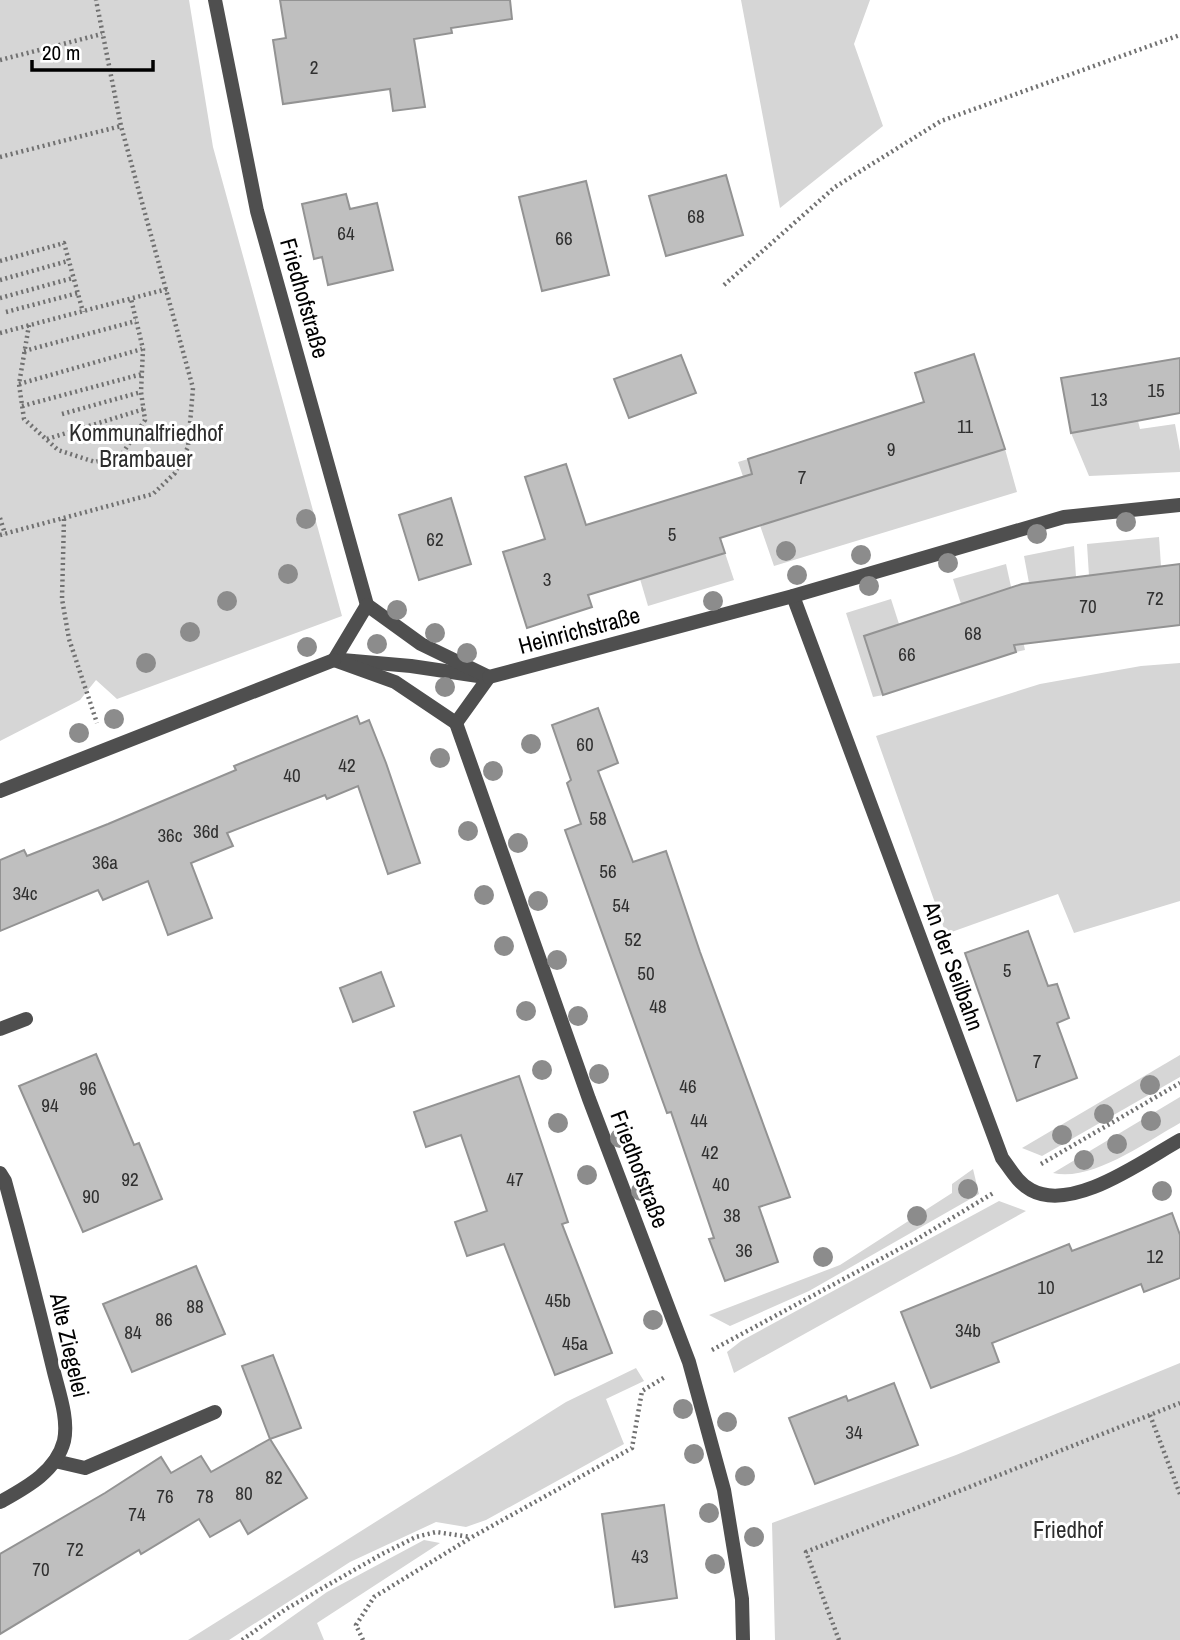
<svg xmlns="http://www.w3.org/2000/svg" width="1180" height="1640" font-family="'Archivo Narrow',sans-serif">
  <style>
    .green { fill: #d6d6d6 }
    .building { fill: #bfbfbf; stroke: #939393; stroke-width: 2 }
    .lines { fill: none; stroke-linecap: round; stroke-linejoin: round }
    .path { stroke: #717171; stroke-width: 4.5; stroke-dasharray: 2 3.5; stroke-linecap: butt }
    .service { stroke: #4f4f4f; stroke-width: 14 }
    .pedestrian { stroke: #4f4f4f; stroke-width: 14 }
    .minor { stroke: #4f4f4f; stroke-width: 14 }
    .tree { fill: #8c8c8c }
    .labels { text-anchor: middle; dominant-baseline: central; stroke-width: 6; stroke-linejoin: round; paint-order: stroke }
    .number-label { font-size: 19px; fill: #303030 }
    .street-label { font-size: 23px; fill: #000; stroke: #fff }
    .park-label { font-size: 23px; fill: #2d2d2d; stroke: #fff }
  </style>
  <rect width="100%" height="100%" fill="#fff"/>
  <!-- green -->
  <g class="green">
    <path d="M 0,0 L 189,0 L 213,147 L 342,616 L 117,699 L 96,680 L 80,700 L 0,741 Z"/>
    <path d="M 741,0 L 870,0 L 854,44 L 883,126 L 780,208 Z"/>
    <path d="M 1138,421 L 1140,429 L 1175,424 L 1180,451 L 1180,472 L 1089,476 L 1071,433 Z"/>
    <path d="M 1005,449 L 1017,492 L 774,566 L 738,462 L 748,459 L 769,523 Z"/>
    <path d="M 1159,537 L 1161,566 L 1089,576 L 1087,544 Z"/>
    <path d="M 1074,546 L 1076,577 L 1041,582 L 1049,641 L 1040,642 L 1024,556 Z"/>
    <path d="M 725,553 L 734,580 L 648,606 L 640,579 Z"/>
    <path d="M 1006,564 L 1025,650 L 1016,652 L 961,604 L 953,579 Z"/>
    <path d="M 891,599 L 899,624 L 864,636 L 883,695 L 873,697 L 846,613 Z"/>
    <path d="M 1180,663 L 1180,901 L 1074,933 L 1058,894 L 946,934 L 876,736 L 1040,684 L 1141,666 Z"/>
    <path d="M 1180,1055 L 1180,1077 L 1042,1156 L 1022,1148 Z"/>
    <path d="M 1180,1097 L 1180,1123 C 1146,1142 1092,1182 1053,1173 Z"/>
    <path d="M 973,1169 L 979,1194 L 809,1291 L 730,1326 L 709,1315 L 840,1265 L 952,1193 L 952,1184 Z"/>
    <path d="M 999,1201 L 1026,1211 L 734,1373 L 727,1352 L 741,1341 Z"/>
    <path d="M 1180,1363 L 1180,1640 L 775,1640 L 772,1523 L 956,1455 Z"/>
    <path d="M 636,1368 L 644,1381 L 606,1399 L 624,1444 L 486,1520 L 466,1527 L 436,1522 L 350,1562 L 229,1640 L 188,1640 L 566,1402 Z"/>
    <path d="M 424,1540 L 440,1543 L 317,1623 L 324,1640 L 259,1640 L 327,1592 Z"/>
  </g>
  <!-- building -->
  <g class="building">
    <path d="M 280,0 L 510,0 L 512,19 L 451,28 L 452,33 L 414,39 L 425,107 L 393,111 L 390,89 L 283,104 L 273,40 L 286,38 Z"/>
    <path d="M 726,175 L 743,235 L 666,256 L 649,196 Z"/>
    <path d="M 586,181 L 609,275 L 542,291 L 519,197 Z"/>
    <path d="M 346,194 L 350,209 L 377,203 L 393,270 L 328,285 L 322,257 L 314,259 L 302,204 Z"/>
    <path d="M 974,354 L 1005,449 L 720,538 L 725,553 L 588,595 L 592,607 L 527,628 L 503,552 L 545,539 L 525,477 L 566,464 L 586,525 L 752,474 L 748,459 L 924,402 L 915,373 Z"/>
    <path d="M 681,355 L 696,393 L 629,418 L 614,379 Z"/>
    <path d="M 1180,358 L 1180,413 L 1071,433 L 1061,378 Z"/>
    <path d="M 451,498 L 471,564 L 419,580 L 399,515 Z"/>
    <path d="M 1180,564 L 1180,625 L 1014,645 L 1016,652 L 883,695 L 864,636 L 1022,584 Z"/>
    <path d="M 598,708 L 618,763 L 598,771 L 633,862 L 666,851 L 700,952 L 790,1197 L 759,1207 L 778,1262 L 725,1281 L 709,1239 L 714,1238 L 671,1112 L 667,1113 L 565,830 L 581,824 L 567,783 L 571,780 L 552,725 Z"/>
    <path d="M 357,716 L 360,724 L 369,720 L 386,763 L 420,863 L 388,874 L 358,786 L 327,799 L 325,795 L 227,833 L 233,846 L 191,863 L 212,918 L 168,935 L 148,881 L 103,900 L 98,890 L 0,931 L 0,860 L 24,850 L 27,856 L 108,824 L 236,770 L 234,766 Z"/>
    <path d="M 1028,931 L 1048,986 L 1057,984 L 1069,1018 L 1057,1023 L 1077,1078 L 1017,1101 L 965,953 Z"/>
    <path d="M 381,972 L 394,1006 L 353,1022 L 340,988 Z"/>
    <path d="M 96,1054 L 134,1145 L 139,1143 L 162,1199 L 83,1232 L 19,1086 Z"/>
    <path d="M 519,1076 L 568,1222 L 562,1224 L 612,1353 L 555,1375 L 504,1244 L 467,1256 L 455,1222 L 487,1211 L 461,1135 L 426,1147 L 414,1112 Z"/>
    <path d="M 1172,1213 L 1180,1235 L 1180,1278 L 1144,1292 L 1141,1284 L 992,1343 L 999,1362 L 931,1388 L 901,1312 L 1069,1244 L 1072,1251 Z"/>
    <path d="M 196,1266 L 225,1334 L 132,1372 L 103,1304 Z"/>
    <path d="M 273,1355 L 301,1428 L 270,1439 L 242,1366 Z"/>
    <path d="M 894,1383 L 918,1445 L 815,1484 L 789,1418 L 846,1396 L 848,1401 Z"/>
    <path d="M 270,1439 L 307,1498 L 248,1534 L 240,1520 L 210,1537 L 199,1519 L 141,1554 L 139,1550 L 0,1634 L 0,1554 L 105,1493 L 161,1457 L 171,1473 L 201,1456 L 211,1472 Z"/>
    <path d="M 664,1505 L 677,1598 L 615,1607 L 602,1514 Z"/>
  </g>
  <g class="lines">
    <!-- path -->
    <g class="path">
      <path d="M 0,60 L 102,34"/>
      <path d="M 0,157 L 121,126"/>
      <path d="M 0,261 L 64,243 L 83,312"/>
      <path d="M 0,280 L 68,261"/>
      <path d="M 724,285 L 835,187 L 941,121 L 1180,35"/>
      <path d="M 0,298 L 73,278"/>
      <path d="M 6,312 L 78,293"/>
      <path d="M 29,325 L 19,384 L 24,419 L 58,450 L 95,462 L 122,454 L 145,420 L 141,392 L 143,349 L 131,299"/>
      <path d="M 0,333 L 167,289"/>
      <path d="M 24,351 L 136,321"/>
      <path d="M 19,384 L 142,349"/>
      <path d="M 22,406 L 142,374"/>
      <path d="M 62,414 L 141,392"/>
      <path d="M 47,439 L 144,409"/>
      <path d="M 0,518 L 5,534"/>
      <path d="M 64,519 L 62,599 L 69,639 L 97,723"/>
      <path d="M 0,535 L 153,494 L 175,473 L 188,447 L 193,388 L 121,126 L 96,0"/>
      <path d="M 1041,1164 L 1180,1083"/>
      <path d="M 712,1350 L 914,1241 L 995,1192"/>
      <path d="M 1150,1415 L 1180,1494"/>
      <path d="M 242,1640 L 286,1609 L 382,1554 L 416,1537 L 436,1532 L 471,1537"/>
      <path d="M 363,1640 L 356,1625 L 374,1597 L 472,1537 L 632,1448 L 642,1391 L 665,1377"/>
      <path d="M 839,1640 L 806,1552 L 1180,1403"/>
    </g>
    <!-- service -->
    <g class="service">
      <path d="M 0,1029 L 26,1019"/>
      <path d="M 55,1461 L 85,1468 L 215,1412"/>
    </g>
    <!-- pedestrian -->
    <path class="pedestrian" d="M 342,660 L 411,666 L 485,677"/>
    <!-- minor -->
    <g class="minor">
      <path d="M 215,0 L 257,211 L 367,605 L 421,644 L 489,677 L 456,723"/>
      <path d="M 793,596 L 1002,1158 C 1011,1170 1018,1183 1031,1190 C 1073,1213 1144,1160 1180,1140"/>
      <path d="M 334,660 L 395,682 L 456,723 L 589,1099 L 689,1362 L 724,1490 L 742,1599 L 743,1640"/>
      <path d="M 334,660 L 367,605"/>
      <path d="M 489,677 L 793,596 L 1064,517 L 1180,505"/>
      <path d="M 0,791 L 334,660"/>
      <path d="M 0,1173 L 5,1181 C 22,1243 38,1305 53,1368 C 58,1390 69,1418 64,1441 C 56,1472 25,1488 0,1502"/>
    </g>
  </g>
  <!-- trees -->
  <g class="tree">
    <circle cx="306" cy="519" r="10"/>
    <circle cx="1126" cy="522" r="10"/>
    <circle cx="1037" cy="534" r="10"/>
    <circle cx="786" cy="551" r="10"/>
    <circle cx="861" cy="555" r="10"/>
    <circle cx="948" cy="563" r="10"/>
    <circle cx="288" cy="574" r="10"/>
    <circle cx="797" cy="575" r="10"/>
    <circle cx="869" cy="586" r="10"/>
    <circle cx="227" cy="601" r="10"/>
    <circle cx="713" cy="601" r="10"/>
    <circle cx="397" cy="610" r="10"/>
    <circle cx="190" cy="632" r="10"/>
    <circle cx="435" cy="633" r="10"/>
    <circle cx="377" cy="644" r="10"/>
    <circle cx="307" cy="647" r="10"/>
    <circle cx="467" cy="653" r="10"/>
    <circle cx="146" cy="663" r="10"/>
    <circle cx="445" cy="687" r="10"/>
    <circle cx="114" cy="719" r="10"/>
    <circle cx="79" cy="733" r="10"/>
    <circle cx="531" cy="744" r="10"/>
    <circle cx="440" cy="758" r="10"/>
    <circle cx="493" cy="771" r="10"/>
    <circle cx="468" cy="831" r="10"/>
    <circle cx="518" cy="843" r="10"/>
    <circle cx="484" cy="895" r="10"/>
    <circle cx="538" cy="901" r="10"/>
    <circle cx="504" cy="946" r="10"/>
    <circle cx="557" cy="960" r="10"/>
    <circle cx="526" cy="1011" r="10"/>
    <circle cx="578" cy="1016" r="10"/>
    <circle cx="542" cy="1070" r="10"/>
    <circle cx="599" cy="1074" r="10"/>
    <circle cx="1150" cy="1085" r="10"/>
    <circle cx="1104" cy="1114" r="10"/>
    <circle cx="1151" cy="1121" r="10"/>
    <circle cx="558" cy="1123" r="10"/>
    <circle cx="1062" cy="1135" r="10"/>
    <circle cx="620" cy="1138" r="10"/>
    <circle cx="1117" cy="1144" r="10"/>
    <circle cx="1084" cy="1160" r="10"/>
    <circle cx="587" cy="1175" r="10"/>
    <circle cx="968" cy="1189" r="10"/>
    <circle cx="641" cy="1191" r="10"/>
    <circle cx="1162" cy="1191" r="10"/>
    <circle cx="917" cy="1216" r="10"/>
    <circle cx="823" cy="1257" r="10"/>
    <circle cx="653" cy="1320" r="10"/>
    <circle cx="683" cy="1409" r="10"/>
    <circle cx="727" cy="1422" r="10"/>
    <circle cx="694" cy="1454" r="10"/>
    <circle cx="745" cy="1476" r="10"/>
    <circle cx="709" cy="1513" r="10"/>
    <circle cx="754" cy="1537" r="10"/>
    <circle cx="715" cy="1564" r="10"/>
  </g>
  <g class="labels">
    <!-- number labels -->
    <g class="number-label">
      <text x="314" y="67">2</text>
      <text x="696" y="216">68</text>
      <text x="346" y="233">64</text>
      <text x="564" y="238">66</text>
      <text x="1156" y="390">15</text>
      <text x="1099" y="399">13</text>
      <text x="965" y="426">11</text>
      <text x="891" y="449">9</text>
      <text x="802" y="477">7</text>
      <text x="672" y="534">5</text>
      <text x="435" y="539">62</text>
      <text x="547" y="579">3</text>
      <text x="1155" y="598">72</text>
      <text x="1088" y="606">70</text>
      <text x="973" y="633">68</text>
      <text x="907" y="654">66</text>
      <text x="585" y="744">60</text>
      <text x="347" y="765">42</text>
      <text x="292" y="775">40</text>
      <text x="598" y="818">58</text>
      <text x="206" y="831">36d</text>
      <text x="170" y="835">36c</text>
      <text x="105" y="862">36a</text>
      <text x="608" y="871">56</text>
      <text x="25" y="893">34c</text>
      <text x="621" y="905">54</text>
      <text x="633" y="939">52</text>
      <text x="1007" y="970">5</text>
      <text x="646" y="973">50</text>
      <text x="658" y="1006">48</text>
      <text x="1037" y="1061">7</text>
      <text x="688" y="1086">46</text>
      <text x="88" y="1088">96</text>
      <text x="50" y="1105">94</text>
      <text x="699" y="1120">44</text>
      <text x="710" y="1152">42</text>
      <text x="130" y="1179">92</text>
      <text x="515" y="1179">47</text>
      <text x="721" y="1184">40</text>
      <text x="91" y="1196">90</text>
      <text x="732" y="1215">38</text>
      <text x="744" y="1250">36</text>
      <text x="1155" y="1256">12</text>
      <text x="1046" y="1287">10</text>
      <text x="558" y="1300">45b</text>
      <text x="195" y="1306">88</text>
      <text x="164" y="1319">86</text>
      <text x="968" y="1330">34b</text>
      <text x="133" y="1332">84</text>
      <text x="575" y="1343">45a</text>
      <text x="854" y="1432">34</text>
      <text x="274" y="1477">82</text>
      <text x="244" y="1493">80</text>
      <text x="165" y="1496">76</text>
      <text x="205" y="1496">78</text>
      <text x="137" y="1514">74</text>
      <text x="75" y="1549">72</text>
      <text x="640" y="1556">43</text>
      <text x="41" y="1569">70</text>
    </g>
    <!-- street labels -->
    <g class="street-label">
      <text transform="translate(305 298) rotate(74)">Friedhofstraße</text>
      <text transform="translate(579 630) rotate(-15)">Heinrichstraße</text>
      <text transform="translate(954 966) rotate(70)">An der Seilbahn</text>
      <text transform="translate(640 1169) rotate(69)">Friedhofstraße</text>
      <text transform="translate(70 1345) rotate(77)">Alte Ziegelei</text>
    </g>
    <!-- park labels -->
    <g class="park-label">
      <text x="146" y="432">Kommunalfriedhof<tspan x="146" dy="26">Brambauer</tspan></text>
      <text x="1068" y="1529">Friedhof</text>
    </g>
  </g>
  <!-- scale -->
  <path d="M32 60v10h121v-10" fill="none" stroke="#000000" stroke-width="3.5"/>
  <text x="42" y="60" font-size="21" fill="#000000" stroke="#ffffff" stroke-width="5" paint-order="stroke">20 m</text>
</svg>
